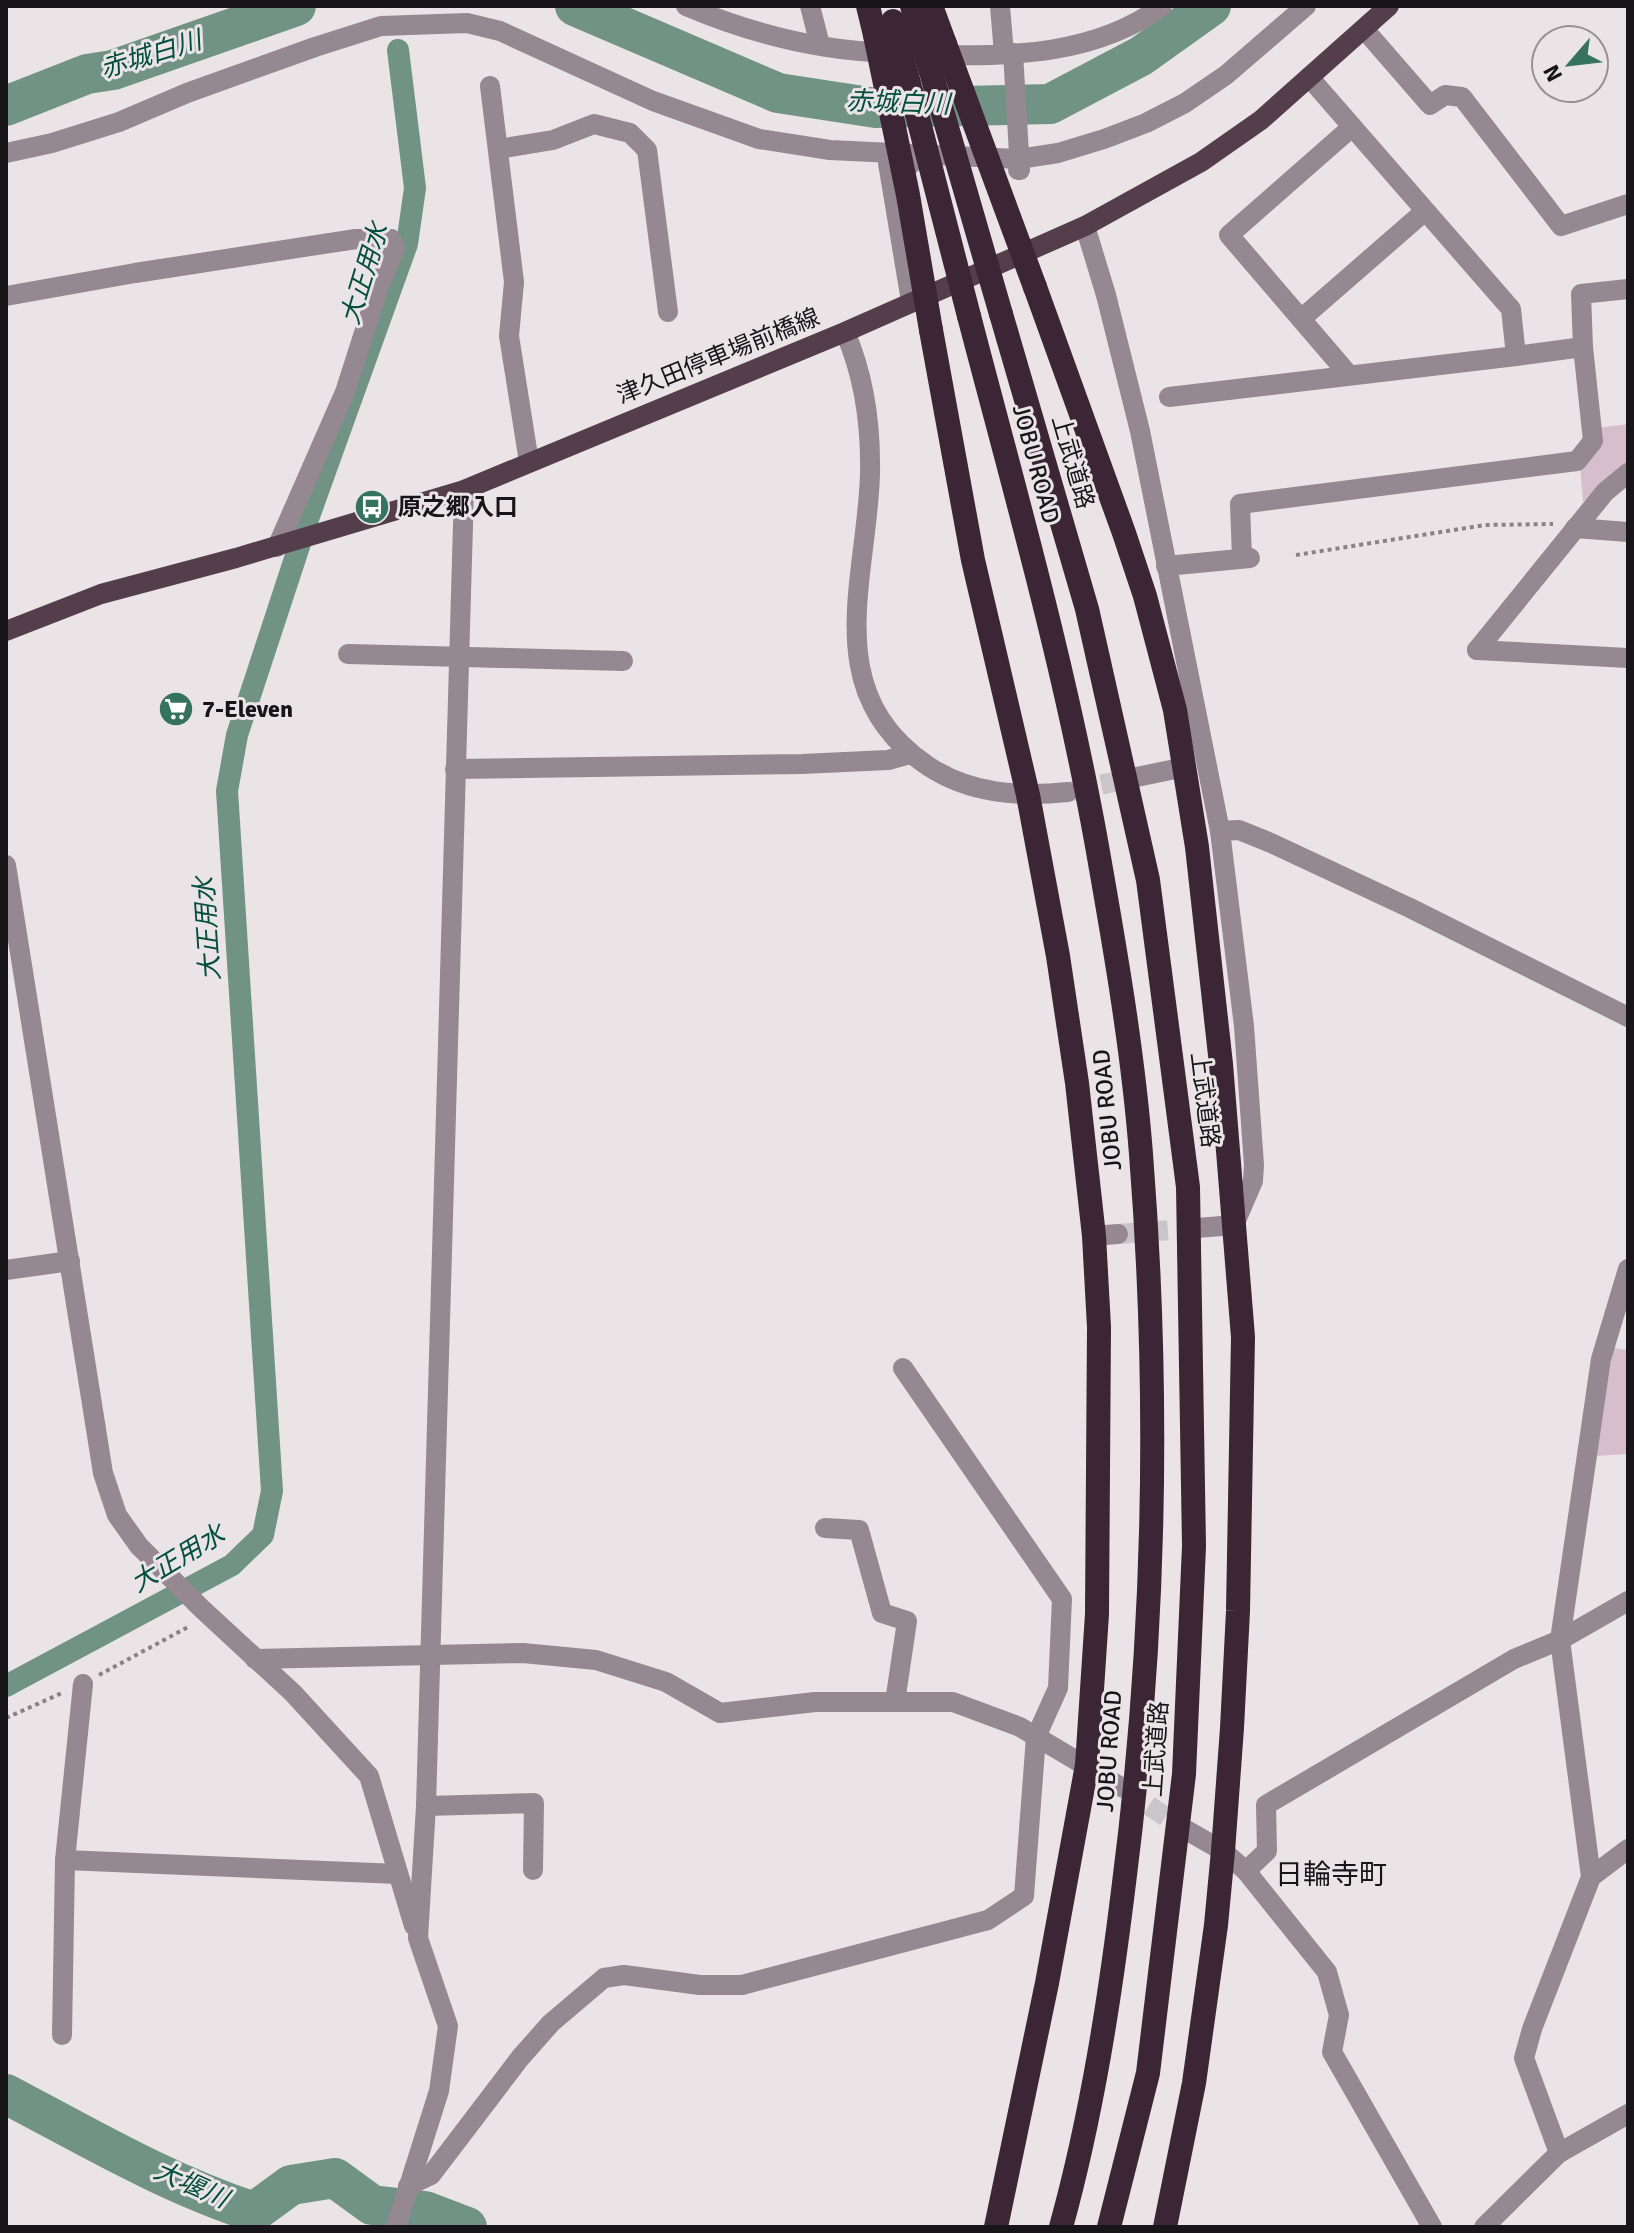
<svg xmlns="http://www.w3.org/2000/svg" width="1634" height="2233" font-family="Signika,'Noto Sans JP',sans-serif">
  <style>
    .green { fill: #d6becd }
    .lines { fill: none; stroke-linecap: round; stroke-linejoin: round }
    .canal { stroke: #709386; stroke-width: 22 }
    .river { stroke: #709386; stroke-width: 40 }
    .minor-tunnel { stroke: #cac5c8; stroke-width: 20; stroke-dasharray: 20 10; stroke-linecap: butt }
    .path { stroke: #878386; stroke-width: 4; stroke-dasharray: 4 4; stroke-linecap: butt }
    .minor { stroke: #968891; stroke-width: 20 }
    .major { stroke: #543e4c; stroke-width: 20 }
    .highway { stroke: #3c2535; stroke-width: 24 }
    .highway-bridge { stroke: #3c2535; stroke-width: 24 }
    .labels { text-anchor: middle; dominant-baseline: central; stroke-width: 6; stroke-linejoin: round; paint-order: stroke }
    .street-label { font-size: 24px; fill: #171517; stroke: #eae4e7 }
    .poi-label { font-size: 24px; font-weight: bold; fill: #171517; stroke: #eae4e7; text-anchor: start }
    .water-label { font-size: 26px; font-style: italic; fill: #044f3c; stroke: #eae4e7 }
    .quarter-label { font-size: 28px; fill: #171517; stroke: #eae4e7 }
  </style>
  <rect width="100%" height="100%" fill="#eae4e7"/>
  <!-- green -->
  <g class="green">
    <path d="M 1628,424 L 1628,464 L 1583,502 L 1580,465 L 1597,428 Z"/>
    <path d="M 1613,1348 L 1628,1350 L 1628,1454 L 1596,1456 Z"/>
  </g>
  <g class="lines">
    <!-- canal -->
    <path class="canal" d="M 6,1686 L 232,1565 L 263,1535 L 272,1491 L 227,791 L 237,735 L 308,519 L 407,244 L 415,188 L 398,50"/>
    <!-- river -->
    <g class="river">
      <path d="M 575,6 L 778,93 L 876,108 L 1050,104 L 1141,56 L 1211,6"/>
      <path d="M 6,106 L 87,74 L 113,70 L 296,6"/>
      <path d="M 6,2094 C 86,2136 167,2184 254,2212 L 291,2185 L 335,2178 L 372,2205 L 425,2211 L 467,2227"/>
    </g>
    <!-- minor-tunnel -->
    <g class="minor-tunnel">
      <path d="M 1072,791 L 1132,778"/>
      <path d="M 1118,1234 L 1197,1228"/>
      <path d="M 1124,1789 L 1181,1827"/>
    </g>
    <!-- path -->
    <g class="path">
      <path d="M 1296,555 L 1485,525 L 1553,524"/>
      <path d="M 99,1675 L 190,1626"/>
      <path d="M 6,1718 L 62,1693"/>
    </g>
    <!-- minor -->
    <g class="minor">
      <path d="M 686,6 C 752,34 819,51 891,53"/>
      <path d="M 810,6 L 820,45"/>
      <path d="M 1000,6 L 1004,54"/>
      <path d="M 1364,29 L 1430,105 L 1445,95 L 1462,97 L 1561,226 L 1628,204"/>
      <path d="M 1013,53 L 1020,170 L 1018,170"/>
      <path d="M 935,55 C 1012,57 1098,54 1162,6"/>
      <path d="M 490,86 L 514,282 L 509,336 L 529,462"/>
      <path d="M 498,149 L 553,140 L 594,124 L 630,133 L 647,150 L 668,312"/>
      <path d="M 6,153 L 52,143 L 119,122 L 187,93 L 315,47 L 381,26 L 467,23 L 500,31 L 653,101 L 759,139 L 830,150 L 1019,159 L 1058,153 L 1104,139 L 1146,123 L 1185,103 L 1226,75 L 1306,6"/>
      <path d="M 910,165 L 888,163 L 911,301"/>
      <path d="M 1085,226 L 1106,295 L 1140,431 L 1220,831 L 1244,1026 L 1254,1165 L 1253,1181 L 1234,1225 L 1197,1228"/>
      <path d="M 6,296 L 135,273 L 356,239 L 391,239 L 395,248 L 379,286 L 345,392 L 277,547"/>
      <path d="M 1301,319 L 1425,211"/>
      <path d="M 845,332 C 865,378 871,424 870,474 C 867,580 818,692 928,766 C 970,794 1019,797 1068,792"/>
      <path d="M 1516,356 L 1583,347 L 1581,294 L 1628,289"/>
      <path d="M 1349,375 L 1229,235 L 1352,127"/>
      <path d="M 1169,397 L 1516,356 L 1511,309 L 1309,77"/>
      <path d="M 1575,528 L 1628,532"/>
      <path d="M 1242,558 L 1240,504 L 1577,461 L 1593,441 L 1583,347"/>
      <path d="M 1166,566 L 1250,558"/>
      <path d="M 1477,650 L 1605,492 L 1628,473"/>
      <path d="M 1477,650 L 1628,658"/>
      <path d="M 348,654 L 623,661"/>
      <path d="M 455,769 L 802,764 L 888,760 L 910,754"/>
      <path d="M 1132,778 L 1185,767"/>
      <path d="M 1220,831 L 1239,830 L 1271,843 L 1410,908 L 1628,1017"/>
      <path d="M 6,865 L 103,1473 L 117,1515 L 139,1546 L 201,1608 L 293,1693 L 369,1776 L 414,1926"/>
      <path d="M 1094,1236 L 1118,1234"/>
      <path d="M 6,1270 L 70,1261"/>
      <path d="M 825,1528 L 859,1530 L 882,1613 L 907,1621 L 895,1702"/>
      <path d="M 255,1659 L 523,1653 L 596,1660 L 666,1682 L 720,1713 L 815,1702 L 953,1702 L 1020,1727 L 1121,1787"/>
      <path d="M 426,1806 L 534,1803 L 533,1870"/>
      <path d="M 1181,1827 L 1223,1851 L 1246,1871 L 1327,1972 L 1339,2015 L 1332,2052 L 1432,2227"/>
      <path d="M 65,1860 L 398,1874"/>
      <path d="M 1246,1871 L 1267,1851 L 1266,1805 L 1514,1659 L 1560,1640 L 1628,1601"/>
      <path d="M 1591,1877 L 1628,1849"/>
      <path d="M 62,2035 L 65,1860 L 83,1684"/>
      <path d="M 1559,2153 L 1628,2114"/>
      <path d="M 408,2186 L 431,2175 L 520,2058 L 551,2023 L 604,1978 L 624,1975 L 700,1985 L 742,1985 L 988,1920 L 1024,1896 L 1036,1737 L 1058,1688 L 1062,1599 L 903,1368"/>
      <path d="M 396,2227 L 439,2091 L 448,2026 L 418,1938 L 426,1806 L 464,490"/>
      <path d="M 1484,2227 L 1559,2153 L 1524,2058 L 1532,2029 L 1591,1877 L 1560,1640 L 1601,1359 L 1628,1269"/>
    </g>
    <!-- major -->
    <path class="major" d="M 6,631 L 101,594 L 236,558 L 464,490 L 845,332 L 1085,226 L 1201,162 L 1261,120 L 1389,6"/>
    <!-- highway -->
    <g class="highway">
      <path d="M 868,6 L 875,35"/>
      <path d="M 912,6 L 920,34"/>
      <path d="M 931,6 L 945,44"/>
      <path d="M 1035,287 L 1124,533 L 1145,596 L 1175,710 L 1197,847 L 1221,1064 L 1243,1337 L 1238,1611 L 1232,1728 L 1223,1851 L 1216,1925 L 1194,2083 L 1165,2227"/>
      <path d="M 1001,314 L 1087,609 L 1148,880 L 1188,1187 L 1194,1546 L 1184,1774 L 1148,2073 L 1109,2227"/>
      <path d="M 969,316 C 1015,492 1065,667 1097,846 C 1115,948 1133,1051 1141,1154 C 1160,1396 1155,1642 1124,1883 C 1110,1998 1092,2115 1061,2227"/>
      <path d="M 931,330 L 973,560 L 1028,795 L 1058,956 L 1077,1083 L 1094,1236 L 1099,1327 L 1097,1614 L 1087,1765 L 1047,1983 L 996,2227"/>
    </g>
    <!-- highway-bridge -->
    <g class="highway-bridge">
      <path d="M 893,21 L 969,316"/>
      <path d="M 920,34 L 1001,314"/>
      <path d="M 875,35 L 908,195 L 931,330"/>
      <path d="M 945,44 L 1035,287"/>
    </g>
  </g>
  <!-- icons -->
  <defs>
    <g id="bus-disc" transform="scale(1.8)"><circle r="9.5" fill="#35735e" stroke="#eae4e7"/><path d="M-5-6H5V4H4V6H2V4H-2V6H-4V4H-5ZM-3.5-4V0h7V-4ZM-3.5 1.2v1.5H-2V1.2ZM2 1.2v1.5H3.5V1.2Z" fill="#fff"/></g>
    <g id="supermarket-disc" transform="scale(1.8)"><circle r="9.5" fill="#35735e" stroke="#eae4e7"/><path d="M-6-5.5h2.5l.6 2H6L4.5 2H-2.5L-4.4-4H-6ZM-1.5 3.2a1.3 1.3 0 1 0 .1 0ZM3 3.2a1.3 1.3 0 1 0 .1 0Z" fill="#fff"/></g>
  </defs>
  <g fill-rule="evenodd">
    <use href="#bus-disc" x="372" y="507"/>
    <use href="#supermarket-disc" x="176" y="709"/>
  </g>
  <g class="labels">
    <!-- street labels -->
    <g class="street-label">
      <text transform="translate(718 356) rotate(-22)">津久田停車場前橋線</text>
      <text transform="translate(1073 462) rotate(74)">上武道路</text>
      <text transform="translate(1036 464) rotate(75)">JOBU ROAD</text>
      <text transform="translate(1205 1100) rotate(83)">上武道路</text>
      <text transform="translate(1107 1110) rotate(-96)">JOBU ROAD</text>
      <text transform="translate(1156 1749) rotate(-86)">上武道路</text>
      <text transform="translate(1109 1751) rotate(-86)">JOBU ROAD</text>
    </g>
    <!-- poi labels -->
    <g class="poi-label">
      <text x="398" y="507">原之郷入口</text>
      <text x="202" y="709">7-Eleven</text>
    </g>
    <!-- water labels -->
    <g class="water-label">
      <text transform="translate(151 55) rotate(-17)">赤城白川</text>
      <text transform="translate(898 103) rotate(2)">赤城白川</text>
      <text transform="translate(365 274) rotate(-73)">大正用水</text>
      <text transform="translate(208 929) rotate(-94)">大正用水</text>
      <text transform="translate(178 1559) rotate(-31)">大正用水</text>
      <text transform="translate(191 2185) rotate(24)">大堰川</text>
    </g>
    <!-- quarter labels -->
    <g class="quarter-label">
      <text x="1331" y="1875">日輪寺町</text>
    </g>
  </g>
  <!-- border -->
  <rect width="1634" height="2233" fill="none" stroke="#171517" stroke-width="16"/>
  <!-- north arrow -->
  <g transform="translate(1570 64) rotate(242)"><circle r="38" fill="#eae4e7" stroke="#969194" stroke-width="2"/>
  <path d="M0-6L14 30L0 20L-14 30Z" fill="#35735e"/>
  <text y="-12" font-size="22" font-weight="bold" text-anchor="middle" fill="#171517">N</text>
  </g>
</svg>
